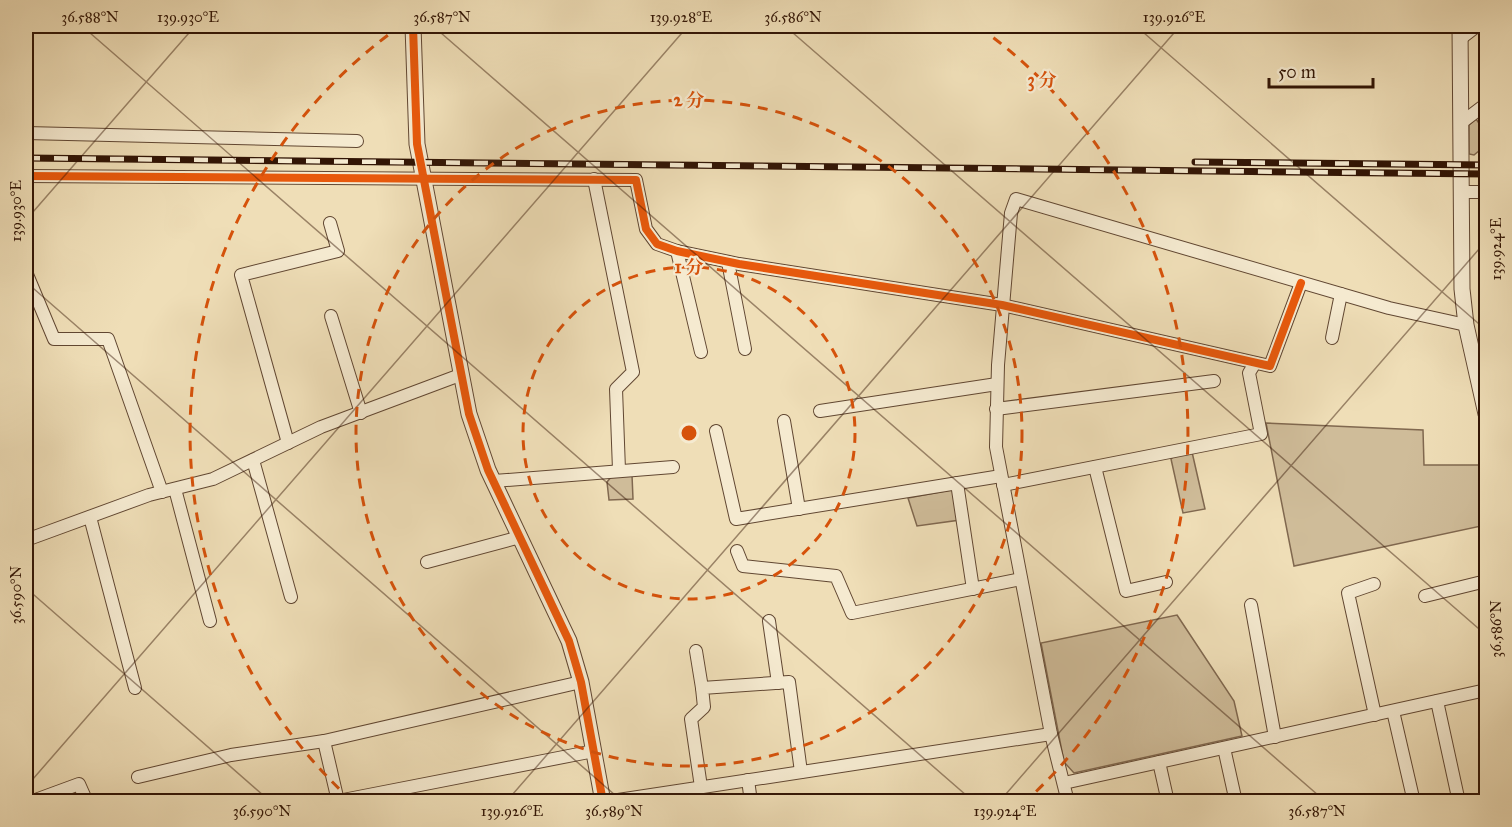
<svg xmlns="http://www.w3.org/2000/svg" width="1512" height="827" font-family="'IM FELL Great Primer','Noto Serif JP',serif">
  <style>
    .green { fill: #cfbc99; stroke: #80684f; stroke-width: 1.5 }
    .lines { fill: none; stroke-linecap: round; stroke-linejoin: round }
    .minor-casing { stroke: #614732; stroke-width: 14 }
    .tertiary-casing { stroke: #614732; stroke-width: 17 }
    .minor { stroke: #f5ead0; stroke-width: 12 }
    .tertiary { stroke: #f5ead0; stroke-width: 15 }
    .rail-casing { stroke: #321505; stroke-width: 7 }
    .rail { stroke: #f5ead0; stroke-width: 4.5; stroke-dasharray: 14; stroke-linecap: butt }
    .cycleway-casing { stroke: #f5ead0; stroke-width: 11 }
    .cycleway { stroke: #e8590c; stroke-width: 8 }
    .ticks { fill: none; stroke: #321505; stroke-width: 1.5; stroke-opacity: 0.45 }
    .ring { fill: none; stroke: #d6520b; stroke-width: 3; stroke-dasharray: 10 8 }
    .centre { fill: #d6520b; stroke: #f5ead0; stroke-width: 3 }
    .ring-label { font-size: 18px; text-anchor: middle; font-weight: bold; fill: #d6520b; stroke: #f5ead0; stroke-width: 4.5; stroke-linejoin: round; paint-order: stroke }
    .neatline { fill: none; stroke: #321505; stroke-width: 2 }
    .ticks-label { font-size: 15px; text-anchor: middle; fill: #321505 }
  </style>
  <rect width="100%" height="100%" fill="#efdeb7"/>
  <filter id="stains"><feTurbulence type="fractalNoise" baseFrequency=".00333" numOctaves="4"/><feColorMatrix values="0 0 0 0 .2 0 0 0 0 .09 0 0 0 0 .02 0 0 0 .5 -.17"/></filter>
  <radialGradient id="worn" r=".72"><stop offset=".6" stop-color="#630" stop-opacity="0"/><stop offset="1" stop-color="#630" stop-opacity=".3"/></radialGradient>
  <!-- green -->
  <g class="green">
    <path d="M 1476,119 L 1486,133 L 1486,145 L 1474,155 L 1469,154 L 1469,125 Z"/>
    <path d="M 1266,423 L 1423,430 L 1424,465 L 1486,465 L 1486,525 L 1294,566 Z"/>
    <path d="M 1192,452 L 1205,509 L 1183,513 L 1171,459 L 1175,455 Z"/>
    <path d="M 632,475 L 633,499 L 609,500 L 607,482 L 612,476 Z"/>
    <path d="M 956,489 L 960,520 L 917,526 L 908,498 Z"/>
    <path d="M 1177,615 L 1234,701 L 1242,736 L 1074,773 L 1064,762 L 1041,643 Z"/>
  </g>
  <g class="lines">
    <!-- minor casing -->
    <g class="minor-casing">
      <g id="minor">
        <path d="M 1460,39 L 1477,26"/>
        <path d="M 1461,123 L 1486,104"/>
        <path d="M 26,133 L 357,141"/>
        <path d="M 26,176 L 636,180 L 646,229 L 657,244 L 677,251 L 739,264 L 1002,305 L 1270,366 L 1301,283"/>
        <path d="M 594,179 L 633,372 L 616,389 L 619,470"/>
        <path d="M 1461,192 L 1486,192"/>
        <path d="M 677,251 L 701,352"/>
        <path d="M 728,262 L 745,349"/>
        <path d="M 26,272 L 54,339 L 108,339 L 162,492"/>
        <path d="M 331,316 L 361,413"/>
        <path d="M 1332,338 L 1341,294"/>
        <path d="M 996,409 L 1214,381"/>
        <path d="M 820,411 L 997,384"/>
        <path d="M 784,421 L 799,509"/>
        <path d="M 716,431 L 736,519 L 1001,476"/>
        <path d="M 288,443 L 241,275 L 338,251 L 330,223"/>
        <path d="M 253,460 L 291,597"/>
        <path d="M 1095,467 L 1126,591 L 1166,582"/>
        <path d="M 494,481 L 673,467"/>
        <path d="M 957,483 L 973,589"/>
        <path d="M 1003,485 L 1261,434 L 1249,373 L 1255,363"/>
        <path d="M 175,489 L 210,621"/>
        <path d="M 26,511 L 27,540"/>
        <path d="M 90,517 L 135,688"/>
        <path d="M 26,540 L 149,495 L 213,479 L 321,427 L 460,375"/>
        <path d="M 737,551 L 743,566 L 836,576 L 852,613 L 1021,579"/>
        <path d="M 427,562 L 520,537"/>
        <path d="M 1374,584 L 1348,593 L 1375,715"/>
        <path d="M 1425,596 L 1486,581"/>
        <path d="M 1251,605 L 1275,737"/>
        <path d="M 769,621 L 778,683"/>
        <path d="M 696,651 L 702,688"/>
        <path d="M 1437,701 L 1459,802"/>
        <path d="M 1393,711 L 1414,802"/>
        <path d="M 324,741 L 338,801 L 594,751"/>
        <path d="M 1224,748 L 1236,802"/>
        <path d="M 1159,762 L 1168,802"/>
        <path d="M 138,777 L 231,755 L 324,741 L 581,682"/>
        <path d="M 748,780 L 751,802"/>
        <path d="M 1064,783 L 1486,690"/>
        <path d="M 701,787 L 691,719 L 704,707 L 702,688 L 789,682 L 801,772"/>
        <path d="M 30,802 L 79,784 L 87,802"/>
        <path d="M 605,802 L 1051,734"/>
        <path d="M 1068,802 L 1051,734 L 996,447 L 998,365 L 1011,213 L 1016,199 L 1389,308 L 1466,325"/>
      </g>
    </g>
    <!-- tertiary casing -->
    <g class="tertiary-casing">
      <g id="tertiary">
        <path d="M 413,26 L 417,144 L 469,414 L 488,470 L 569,641 L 581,682 L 603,802"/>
        <path d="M 1460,26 L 1462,289 L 1466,325 L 1486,414"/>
      </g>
    </g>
    <!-- minor -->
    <use href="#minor" class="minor"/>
    <!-- tertiary -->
    <use href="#tertiary" class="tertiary"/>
    <!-- rail casing -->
    <g class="rail-casing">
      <g id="rail">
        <path d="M 26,158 L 1486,174"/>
        <path d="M 1195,162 L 1486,165"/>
      </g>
    </g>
    <!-- rail -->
    <use href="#rail" class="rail"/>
    <!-- cycleway casing -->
    <g class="cycleway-casing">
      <g id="cycleway">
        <path d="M 413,26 L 417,144 L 469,414 L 488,470 L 569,641 L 581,682 L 603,802"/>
        <path d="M 26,176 L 636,180 L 646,229 L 657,244 L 677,251 L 739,264 L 1002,305 L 1270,366 L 1301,283"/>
      </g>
    </g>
    <!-- cycleway -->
    <use href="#cycleway" class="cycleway"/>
  </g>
  <!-- ticks -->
  <path class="ticks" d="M 82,26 L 974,802M 433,26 L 1326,802M 785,26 L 1486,635M 1136,26 L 1486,330M 26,220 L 195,26M 26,282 L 623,802M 26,588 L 271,802M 26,787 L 688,26M 506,802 L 1180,26M 999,802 L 1486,241"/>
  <!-- distance rings -->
  <g class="ring">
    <circle cx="689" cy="433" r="166"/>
    <circle cx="689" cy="433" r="333"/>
    <path d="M352 801A499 499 0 0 1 399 27M979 27A499 499 0 0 1 1026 801"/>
  </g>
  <circle cx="689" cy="433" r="9" class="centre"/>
  <g class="ring-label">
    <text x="1042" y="86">3 分</text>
    <text x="689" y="106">2 分</text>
    <text x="689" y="273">1 分</text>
  </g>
  <!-- margin -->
  <rect width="1512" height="827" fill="none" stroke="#efdeb7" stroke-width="66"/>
  <!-- scale -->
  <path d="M1269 78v9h104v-9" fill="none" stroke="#321505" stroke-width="3"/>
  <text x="1278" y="78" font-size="18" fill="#321505" stroke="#f5ead0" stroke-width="4.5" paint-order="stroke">50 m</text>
  <rect x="33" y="33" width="1446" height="761" class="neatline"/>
  <g class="ticks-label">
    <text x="90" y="22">36.588°N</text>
    <text x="188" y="22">139.930°E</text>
    <text x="442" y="22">36.587°N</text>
    <text x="681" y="22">139.928°E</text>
    <text x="793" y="22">36.586°N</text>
    <text x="1174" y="22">139.926°E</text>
    <text transform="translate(16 211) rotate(-90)" y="5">139.930°E</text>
    <text transform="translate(1496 249) rotate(-90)" y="5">139.924°E</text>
    <text transform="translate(16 595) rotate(-90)" y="5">36.590°N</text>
    <text transform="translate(1496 629) rotate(-90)" y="5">36.586°N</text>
    <text x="262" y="816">36.590°N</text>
    <text x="512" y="816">139.926°E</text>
    <text x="614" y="816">36.589°N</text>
    <text x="1005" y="816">139.924°E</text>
    <text x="1317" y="816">36.587°N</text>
  </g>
  <rect width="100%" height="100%" filter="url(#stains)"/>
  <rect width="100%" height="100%" fill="url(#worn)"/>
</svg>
